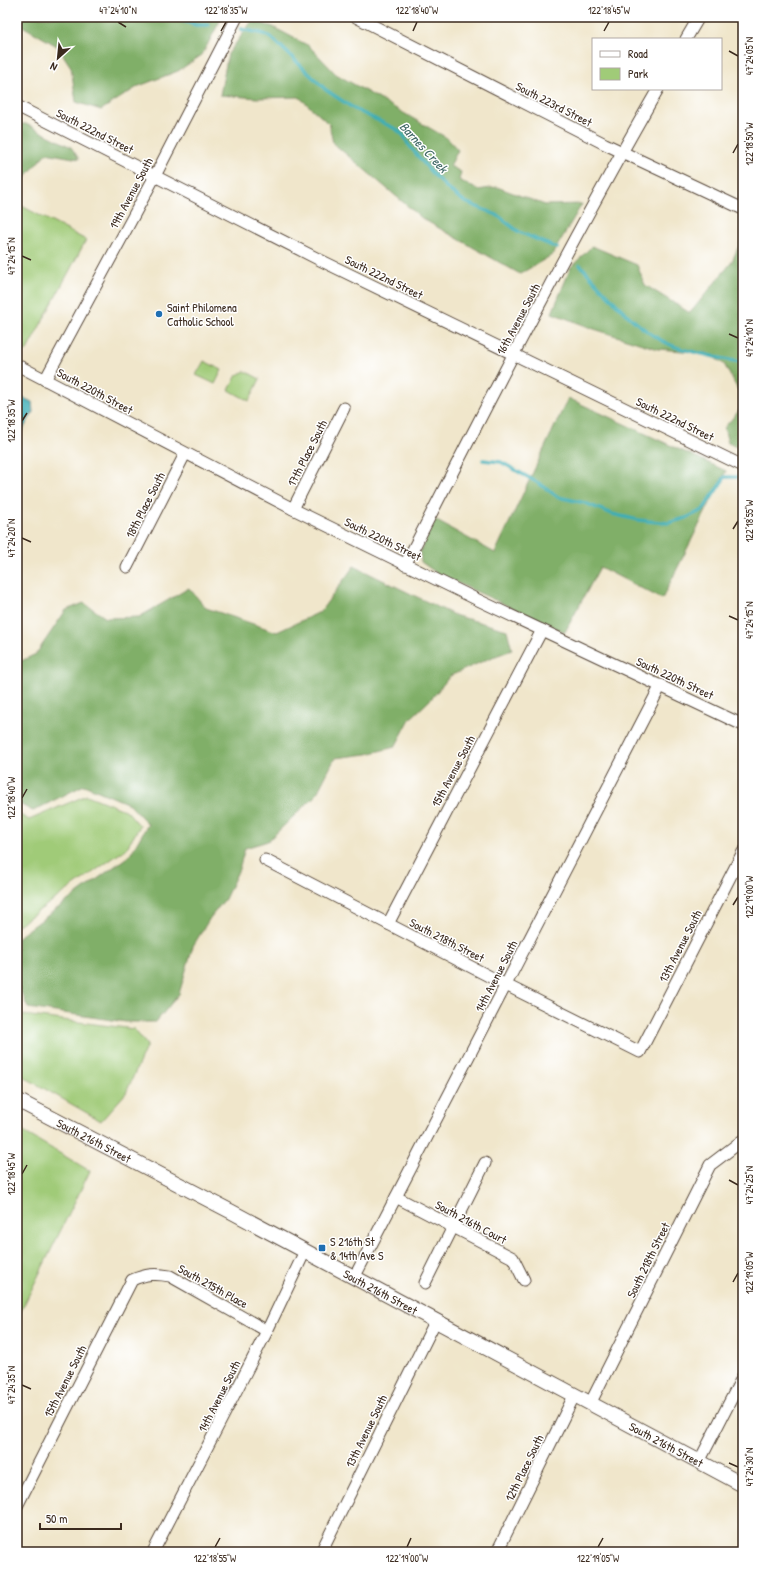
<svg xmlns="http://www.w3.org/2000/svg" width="760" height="1569" font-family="'Patrick Hand',sans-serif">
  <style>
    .green { fill: #a0cb78; stroke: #6e7a4b }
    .forest { fill: #80af68; stroke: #5e6c43 }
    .water { fill: #3daeb6; stroke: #3c6c6a }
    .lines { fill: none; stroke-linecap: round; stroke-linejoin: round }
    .stream { stroke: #3daeb6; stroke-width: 3.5 }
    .minor-casing { stroke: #564638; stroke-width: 13 }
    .major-casing { stroke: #564638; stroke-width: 16 }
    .minor { stroke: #fff; stroke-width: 11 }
    .major { stroke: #fff; stroke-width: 14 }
    .ticks { fill: none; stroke: #3b2a1e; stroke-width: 1.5 }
    .poi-dot { fill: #1f6fb2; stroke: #fff; stroke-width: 1.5 }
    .labels { text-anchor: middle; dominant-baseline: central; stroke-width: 3; stroke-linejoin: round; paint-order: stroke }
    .street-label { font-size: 12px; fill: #3b2a1e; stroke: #fff }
    .poi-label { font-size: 12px; fill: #3b2a1e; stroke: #fff; text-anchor: start }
    .water-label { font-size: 13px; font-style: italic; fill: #3c6562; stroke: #fff }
    .neatline { fill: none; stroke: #3b2a1e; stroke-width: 1.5 }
    .ticks-label { font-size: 10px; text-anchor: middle; fill: #3b2a1e }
  </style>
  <rect width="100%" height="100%" fill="#fff"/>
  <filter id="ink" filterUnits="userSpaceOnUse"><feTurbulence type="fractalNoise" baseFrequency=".025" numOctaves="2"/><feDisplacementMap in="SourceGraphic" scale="8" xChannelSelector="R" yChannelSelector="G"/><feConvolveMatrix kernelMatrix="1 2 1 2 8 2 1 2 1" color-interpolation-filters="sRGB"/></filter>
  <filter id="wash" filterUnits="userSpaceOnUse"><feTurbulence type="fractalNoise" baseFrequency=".012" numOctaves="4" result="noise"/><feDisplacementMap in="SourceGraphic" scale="16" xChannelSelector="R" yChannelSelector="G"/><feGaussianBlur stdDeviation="0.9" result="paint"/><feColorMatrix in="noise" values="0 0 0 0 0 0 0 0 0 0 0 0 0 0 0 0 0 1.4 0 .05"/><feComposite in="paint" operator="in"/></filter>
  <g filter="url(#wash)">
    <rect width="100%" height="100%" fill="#f0e6cb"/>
    <!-- green -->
    <g class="green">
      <path d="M 18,204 L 86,240 L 26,352 L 17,347 Z"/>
      <path d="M 204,361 L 222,370 L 215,384 L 196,375 Z"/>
      <path d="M 245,371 L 260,379 L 249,401 L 229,390 L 237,375 Z"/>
      <path d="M 87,795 L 127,811 L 140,826 L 126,849 L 17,926 L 17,813 L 29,820 Z"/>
      <path d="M 17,1002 L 23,1015 L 134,1029 L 147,1045 L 126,1093 L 101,1121 L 17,1073 Z"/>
      <path d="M 17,1128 L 90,1171 L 17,1319 Z"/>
    </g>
    <!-- forest -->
    <g class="forest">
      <path d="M 17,17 L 222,17 L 202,55 L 178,71 L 139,86 L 101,110 L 76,102 L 71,67 L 57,46 L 19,24 L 17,26 Z"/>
      <path d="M 252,21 L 273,27 L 309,46 L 336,74 L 447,138 L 458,150 L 450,166 L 461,172 L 459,180 L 478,190 L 497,187 L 545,205 L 582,204 L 552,255 L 520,274 L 423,219 L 333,143 L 329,124 L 299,97 L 257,98 L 220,95 L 228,54 Z"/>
      <path d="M 17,124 L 26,124 L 71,147 L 79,159 L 46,153 L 17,187 Z"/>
      <path d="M 743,237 L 743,399 L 724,364 L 707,353 L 658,349 L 594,329 L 552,313 L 571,267 L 592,246 L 637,265 L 645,285 L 690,313 L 731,263 Z"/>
      <path d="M 568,398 L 726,471 L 662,599 L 600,567 L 565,632 L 438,574 L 421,562 L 420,552 L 435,520 L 495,553 Z"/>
      <path d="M 743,406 L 743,450 L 728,443 L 724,428 Z"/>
      <path d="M 354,566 L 454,615 L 507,630 L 512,650 L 490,658 L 450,676 L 432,698 L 410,719 L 395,747 L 367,754 L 335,758 L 316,795 L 268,841 L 245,848 L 239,869 L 225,899 L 210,918 L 193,946 L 179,994 L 156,1022 L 126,1022 L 28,1008 L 17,983 L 17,938 L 130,855 L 148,824 L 129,804 L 84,785 L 33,811 L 17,803 L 17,663 L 36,654 L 66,610 L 84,603 L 106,618 L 139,617 L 189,588 L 206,608 L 277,632 L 320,612 Z"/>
    </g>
    <!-- water -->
    <path class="water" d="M 19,396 L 32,402 L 33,412 L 17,440 L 17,398 Z"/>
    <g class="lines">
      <!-- stream -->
      <g class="stream">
        <path d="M 171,17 L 196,25 L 208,25"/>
        <path d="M 241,29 L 264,34 L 272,38 L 326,90 L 356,110 L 396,129 L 404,136 L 408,144 L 430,171 L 449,190 L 465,202 L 497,215 L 519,232 L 557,248"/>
        <path d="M 580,265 C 607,293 634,329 671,345 C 682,350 695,352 707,355 C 719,358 730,361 743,362"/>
        <path d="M 483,460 L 501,462 L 540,484 L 558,497 L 585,503 L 612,514 L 638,520 L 668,523 L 686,518 L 703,510 L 725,477 L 743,477"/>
      </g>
    </g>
  </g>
  <g filter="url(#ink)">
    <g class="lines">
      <!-- minor casing -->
      <g class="minor-casing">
        <g id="minor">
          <path d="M 356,17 L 605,144 L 743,209"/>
          <path d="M 686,39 L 699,17"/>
          <path d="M 17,106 L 322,261 L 743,466"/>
          <path d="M 17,365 L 293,509 L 476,599 L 743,725"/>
          <path d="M 45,380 L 155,176 L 237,17"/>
          <path d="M 293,509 L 344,408"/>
          <path d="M 405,565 C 487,405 568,245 658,89"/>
          <path d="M 127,567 L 185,454"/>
          <path d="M 265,860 L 506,985 L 640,1052 L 743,852"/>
          <path d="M 388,924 L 542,630"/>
          <path d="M 396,1197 L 513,1258 L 524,1280"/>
          <path d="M 354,1278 L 661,685"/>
          <path d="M 425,1283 L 485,1163"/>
          <path d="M 590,1404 L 710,1165 L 743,1140"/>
          <path d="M 699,1462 L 743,1376"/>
          <path d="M 17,1506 L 132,1280 C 146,1274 155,1273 170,1276 L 267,1331"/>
          <path d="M 153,1552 L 267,1331 L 305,1251"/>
          <path d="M 321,1552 L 435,1322"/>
          <path d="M 497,1552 L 574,1396"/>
        </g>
      </g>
      <!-- major casing -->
      <g class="major-casing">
        <g id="major">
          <path id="s1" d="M 17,1100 L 232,1212 L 743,1485"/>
        </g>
      </g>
      <!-- minor -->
      <use href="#minor" class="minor"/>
      <!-- major -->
      <use href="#major" class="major"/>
    </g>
  </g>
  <!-- ticks -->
  <path class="ticks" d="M 118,22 L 126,27M 221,31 L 226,22M 413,31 L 417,22M 604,31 L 609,22M 729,51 L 738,56M 733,153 L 738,144M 22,256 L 31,260M 729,334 L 738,338M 22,421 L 27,413M 733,529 L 738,521M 22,538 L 31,542M 729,616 L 738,620M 22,798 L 27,789M 733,905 L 738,897M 22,1174 L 27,1165M 729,1180 L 738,1185M 733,1282 L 738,1273M 22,1385 L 31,1389M 729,1463 L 738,1467M 215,1547 L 220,1538M 407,1547 L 411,1538M 598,1547 L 603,1538"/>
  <!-- markers -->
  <g class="poi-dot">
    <circle cx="159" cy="314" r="4"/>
    <rect x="318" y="1244" width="8" height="8" rx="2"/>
  </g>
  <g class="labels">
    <!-- street labels -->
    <g class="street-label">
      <text transform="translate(554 104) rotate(27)">South 223rd Street</text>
      <text transform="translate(95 131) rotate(27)">South 222nd Street</text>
      <text transform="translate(131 193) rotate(-62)">19th Avenue South</text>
      <text transform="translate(384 277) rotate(26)">South 222nd Street</text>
      <text transform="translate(518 319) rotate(-62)">16th Avenue South</text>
      <text transform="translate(95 391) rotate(28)">South 220th Street</text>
      <text transform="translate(675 419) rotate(26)">South 222nd Street</text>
      <text transform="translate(307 453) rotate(-63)">17th Place South</text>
      <text transform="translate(145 505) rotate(-63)">18th Place South</text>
      <text transform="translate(383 539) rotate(26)">South 220th Street</text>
      <text transform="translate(675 678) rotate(25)">South 220th Street</text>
      <text transform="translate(453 771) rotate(-62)">15th Avenue South</text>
      <text transform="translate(447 940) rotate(27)">South 218th Street</text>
      <text transform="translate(680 946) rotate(-63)">13th Avenue South</text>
      <text transform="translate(496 976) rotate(-63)">14th Avenue South</text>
      <text stroke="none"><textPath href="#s1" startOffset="87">South 216th Street</textPath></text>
      <text transform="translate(471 1222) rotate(28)">South 216th Court</text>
      <text transform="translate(648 1260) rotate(-64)">South 218th Street</text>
      <text transform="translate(213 1286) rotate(29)">South 215th Place</text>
      <text stroke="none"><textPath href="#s1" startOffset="411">South 216th Street</textPath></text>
      <text transform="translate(65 1381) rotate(-63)">15th Avenue South</text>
      <text transform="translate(219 1396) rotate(-63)">14th Avenue South</text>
      <text transform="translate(366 1431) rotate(-64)">13th Avenue South</text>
      <text stroke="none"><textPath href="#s1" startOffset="735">South 216th Street</textPath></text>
      <text transform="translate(524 1468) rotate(-64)">12th Place South</text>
    </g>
    <!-- poi labels -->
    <g class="poi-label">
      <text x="167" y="307">Saint Philomena<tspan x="167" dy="14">Catholic School</tspan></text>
      <text x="330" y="1241">S 216th St<tspan x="330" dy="14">&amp; 14th Ave S</tspan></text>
    </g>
    <!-- water labels -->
    <g class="water-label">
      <text transform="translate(424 147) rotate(47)">Barnes Creek</text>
    </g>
  </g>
  <!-- margin -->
  <rect width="760" height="1569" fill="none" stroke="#fff" stroke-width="44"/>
  <!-- legend -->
  <rect x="592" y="38" width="130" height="52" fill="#ffffff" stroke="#b1aaa5"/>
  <rect x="600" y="51" width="20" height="6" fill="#ffffff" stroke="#b1aaa5"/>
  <text x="628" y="58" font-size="12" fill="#3b2a1e">Road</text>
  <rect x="600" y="68" width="20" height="12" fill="#a0cb78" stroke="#b1aaa5"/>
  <text x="628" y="78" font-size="12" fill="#3b2a1e">Park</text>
  <!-- north arrow -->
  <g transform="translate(58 58) rotate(207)" stroke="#ffffff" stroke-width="3" paint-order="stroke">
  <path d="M0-3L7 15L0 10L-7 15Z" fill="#3b2a1e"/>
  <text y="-6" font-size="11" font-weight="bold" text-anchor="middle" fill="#3b2a1e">N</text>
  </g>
  <!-- scale -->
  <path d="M40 1523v6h81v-6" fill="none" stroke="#3b2a1e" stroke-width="2"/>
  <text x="46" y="1523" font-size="12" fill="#3b2a1e" stroke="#ffffff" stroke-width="3" paint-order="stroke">50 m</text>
  <rect x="22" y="22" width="716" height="1525" class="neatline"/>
  <g class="ticks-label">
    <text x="118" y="14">47°24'10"N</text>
    <text x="226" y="14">122°18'35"W</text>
    <text x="417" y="14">122°18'40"W</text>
    <text x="609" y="14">122°18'45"W</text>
    <text transform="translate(749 56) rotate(-90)" y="4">47°24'05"N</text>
    <text transform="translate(749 144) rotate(-90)" y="4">122°18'50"W</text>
    <text transform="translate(11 256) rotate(-90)" y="4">47°24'15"N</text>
    <text transform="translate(749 338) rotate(-90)" y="4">47°24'10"N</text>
    <text transform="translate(11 421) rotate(-90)" y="4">122°18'35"W</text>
    <text transform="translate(749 521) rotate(-90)" y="4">122°18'55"W</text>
    <text transform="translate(11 538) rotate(-90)" y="4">47°24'20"N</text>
    <text transform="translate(749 620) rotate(-90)" y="4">47°24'15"N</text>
    <text transform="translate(11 798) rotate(-90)" y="4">122°18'40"W</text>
    <text transform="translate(749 897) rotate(-90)" y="4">122°19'00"W</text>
    <text transform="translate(11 1174) rotate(-90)" y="4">122°18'45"W</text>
    <text transform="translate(749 1185) rotate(-90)" y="4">47°24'25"N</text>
    <text transform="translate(749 1273) rotate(-90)" y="4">122°19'05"W</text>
    <text transform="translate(11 1385) rotate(-90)" y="4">47°24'35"N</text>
    <text transform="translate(749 1467) rotate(-90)" y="4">47°24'30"N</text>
    <text x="215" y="1562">122°18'55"W</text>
    <text x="407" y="1562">122°19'00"W</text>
    <text x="598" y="1562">122°19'05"W</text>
  </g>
</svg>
